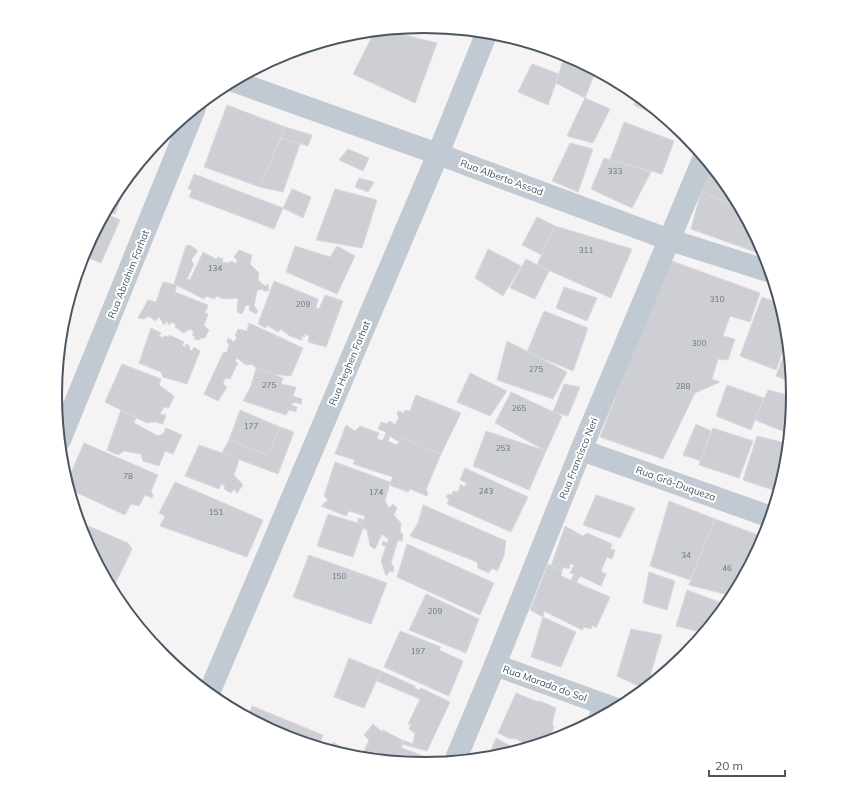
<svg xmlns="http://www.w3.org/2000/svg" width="849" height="790" viewBox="0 0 849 790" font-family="Mulish,sans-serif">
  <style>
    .building { fill: #cdcfd5; stroke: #d7d9de }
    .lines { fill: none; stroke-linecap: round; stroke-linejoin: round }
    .minor { stroke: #c1cad2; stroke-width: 22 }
    .labels { text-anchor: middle; stroke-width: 4; stroke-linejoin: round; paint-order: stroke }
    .number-label { font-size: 8px; fill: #6b747e }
    .street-label { font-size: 10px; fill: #4a5661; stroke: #fff }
    .rim { fill: none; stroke: #4a5661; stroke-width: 2 }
  </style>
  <rect width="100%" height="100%" fill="#f5f3f3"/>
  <g class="building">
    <polygon points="384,30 437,43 415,103 353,74 375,31"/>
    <polygon points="565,54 596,70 585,98 556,83"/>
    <polygon points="532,64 559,74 548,105 518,92"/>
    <polygon points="638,95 671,122 634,105"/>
    <polygon points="585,98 610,109 593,143 567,136"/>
    <polygon points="227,105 285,127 260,187 204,167"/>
    <polygon points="624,122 674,141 662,174 610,160"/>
    <polygon points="285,127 312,135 308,146 281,138"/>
    <polygon points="281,138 300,144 283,192 260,187"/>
    <polygon points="570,143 593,149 578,192 552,181"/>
    <polygon points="348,149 369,158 363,171 339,160"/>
    <polygon points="604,158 651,172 632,208 591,189"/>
    <polygon points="711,166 731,190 741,208 701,192"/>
    <polygon points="194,174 283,208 274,229 189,197 192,190 188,189"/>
    <polygon points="359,178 374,182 368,192 355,187"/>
    <polygon points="120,188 124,189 115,214 107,211"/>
    <polygon points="292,189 311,197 303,218 283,208"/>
    <polygon points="335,189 377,200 362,248 316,240"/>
    <polygon points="701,192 741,208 763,249 761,254 691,229"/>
    <polygon points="104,216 111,216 120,220 101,263 84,256 86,252 85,251"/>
    <polygon points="537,217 555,226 542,255 522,245"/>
    <polygon points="555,226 632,249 611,298 537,265"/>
    <polygon points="190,245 198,251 191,260 194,264 187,279 190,280 203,252 216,259 218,257 223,259 222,262 228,263 232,261 236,264 237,260 234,257 239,250 252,255 250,264 259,273 258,280 265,286 268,284 269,291 264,291 261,289 257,291 254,306 258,311 256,314 249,310 250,306 246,305 242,314 237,312 238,298 224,299 217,296 214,299 206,296 204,299 174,284 186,246"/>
    <polygon points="295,246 330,257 337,246 355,256 337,294 286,272"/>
    <polygon points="488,249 521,266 503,296 475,278"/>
    <polygon points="526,259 549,271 535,299 510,288"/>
    <polygon points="669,260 760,293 750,322 730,316 723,336 735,339 728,360 718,359 712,379 720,382 695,393 663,459 600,437"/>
    <polygon points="274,281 318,299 316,308 319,309 325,295 343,301 326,347 308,342 309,336 302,332 305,335 305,337 300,336 303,339 301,340 288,335 281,329 278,332 267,325 266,328 258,324"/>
    <polygon points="163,282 177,285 175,292 208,305 205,313 208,314 204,325 209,330 205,338 201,338 199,340 194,339 195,336 192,335 194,332 190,329 184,333 175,327 176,325 172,322 169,325 167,321 164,325 159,317 155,321 149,316 144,319 138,318 148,300 156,302"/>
    <polygon points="564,287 597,298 587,321 556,308"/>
    <polygon points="762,297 781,304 786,323 788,336 776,370 740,356"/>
    <polygon points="544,311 588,328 573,371 527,352"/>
    <polygon points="249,323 303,348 291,376 272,374 256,368 252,364 246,365 237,358 235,361 238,363 230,379 225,378 223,384 227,387 218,401 204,394 223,353 227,352 229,345 227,342 228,338 234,342 237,337 235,336 238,329 247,331"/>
    <polygon points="151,328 161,333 159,336 163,338 164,336 169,337 169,335 184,342 182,345 185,347 186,344 190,346 189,349 192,351 194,347 200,351 187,384 163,377 161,372 139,363"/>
    <polygon points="507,341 567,372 553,399 497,380"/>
    <polygon points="787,346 789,347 792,382 776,376"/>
    <polygon points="122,364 161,379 159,385 174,396 169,408 164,407 160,414 166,415 163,424 155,422 147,423 105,402"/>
    <polygon points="256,368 283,378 281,384 296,387 293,396 302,399 301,404 294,402 291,405 297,407 296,412 289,410 286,415 243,401 251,386"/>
    <polygon points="470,373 507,391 490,416 457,402"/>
    <polygon points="564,384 580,387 568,416 553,412"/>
    <polygon points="727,385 764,398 751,430 716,416"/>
    <polygon points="768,390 793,396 790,434 755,420"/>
    <polygon points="511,392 562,416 546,451 495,423"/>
    <polygon points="416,395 461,413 441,454 403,438 399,442 390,436 385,436 386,432 378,429 381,422 386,424 390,421 395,425 399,417 397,415 398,411 404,413 405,410 410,411"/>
    <polygon points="121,410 136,418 134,423 158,436 163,434 166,428 182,435 173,454 165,451 159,466 143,461 141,454 124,451 118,455 107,450"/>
    <polygon points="240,410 280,427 268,455 229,440"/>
    <polygon points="696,424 711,431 701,461 683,455"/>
    <polygon points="346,425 355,431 360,426 379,433 377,438 382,441 385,436 390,436 388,441 396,445 403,438 441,454 426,490 428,492 427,496 410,489 408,492 389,485 393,477 353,464 355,460 335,454"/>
    <polygon points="280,427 294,432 278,474 222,453 229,440 268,455"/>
    <polygon points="713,428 753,441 739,478 699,465"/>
    <polygon points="486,431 546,451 529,490 473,466"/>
    <polygon points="757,436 789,444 786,467 779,492 743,480"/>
    <polygon points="84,443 158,475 151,491 153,495 152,498 145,495 139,506 131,504 125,515 69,489 67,482"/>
    <polygon points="199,445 239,459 234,475 243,485 237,493 234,489 231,493 224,489 225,486 221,484 219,489 185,476"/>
    <polygon points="335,462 390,482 385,501 389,508 393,504 397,508 394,515 401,523 400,531 403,535 402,541 398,540 391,563 394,567 393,572 390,571 386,576 381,561 386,546 382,545 383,541 387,543 389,540 382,534 375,549 370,546 367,530 363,528 364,525 358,523 358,518 364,520 365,516 349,511 346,516 321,506 328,500 324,496"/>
    <polygon points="465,468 528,497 511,532 447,504 449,499 446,497 448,494 452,495 453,491 458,492 461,484 464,487 467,483 460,480"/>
    <polygon points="175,482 263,520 247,557 160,526 165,516 159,513"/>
    <polygon points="596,495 635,508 620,538 583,525"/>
    <polygon points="669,501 715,519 690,580 650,566"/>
    <polygon points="423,505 506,541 504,556 497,571 492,568 489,573 478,568 477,562 410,536 418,523"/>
    <polygon points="328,514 364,525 353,557 317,546"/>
    <polygon points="715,519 761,536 732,596 689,585"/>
    <polygon points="79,522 128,543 132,549 114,586 109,584 84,536"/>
    <polygon points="565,526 583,536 587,533 612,544 610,549 615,550 612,559 607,557 601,571 606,574 601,586 580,576 576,583 571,580 574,574 570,573 574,565 570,564 569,569 563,567 562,571 551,566"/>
    <polygon points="760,539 763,540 752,561"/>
    <polygon points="407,544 494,583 480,615 397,577"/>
    <polygon points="309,555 387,583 371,624 293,597"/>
    <polygon points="548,564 562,571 561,576 610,597 596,628 592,625 591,629 584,627 582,630 544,611 543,617 530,610"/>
    <polygon points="649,572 675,581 667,610 643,603"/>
    <polygon points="687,590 727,605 704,633 676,626"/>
    <polygon points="426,594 479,619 466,653 409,630"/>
    <polygon points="543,617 576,632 561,667 531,657"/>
    <polygon points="708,619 714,621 705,632"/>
    <polygon points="631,629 662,635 647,687 645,689 617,676"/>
    <polygon points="400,631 441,647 439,650 463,661 449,696 384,667"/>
    <polygon points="349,658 381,671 364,708 334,697"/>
    <polygon points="381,671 415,686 415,688 419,690 421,688 450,702 427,751 402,744 402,740 413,744 415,733 409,729 411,724 408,724 420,699 377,681"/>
    <polygon points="516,693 538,702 540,701 556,708 552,724 554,727 548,741 535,745 530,742 528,745 516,739 508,738 498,733"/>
    <polygon points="252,706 323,735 318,746 283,736 248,717"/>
    <polygon points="591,709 606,714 586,725"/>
    <polygon points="373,724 382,732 383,730 402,740 402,748 426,757 423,764 377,759 363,753 369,740 364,735"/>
    <polygon points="496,738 503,742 519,750 496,757 488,758"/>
    <polygon points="333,742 346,750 344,754 330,750"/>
  </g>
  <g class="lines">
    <g class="minor">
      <polyline points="233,81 438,154 670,240 771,272"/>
      <polyline points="60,440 195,108"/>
      <polyline points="581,450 771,517"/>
      <polyline points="495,665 617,709"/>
      <polyline points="209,693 438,154 487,32"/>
      <polyline points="455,761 495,665 581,450 704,157"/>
    </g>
  </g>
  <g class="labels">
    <g class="number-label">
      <text x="615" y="174">333</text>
      <text x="586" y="253">311</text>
      <text x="215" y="271">134</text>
      <text x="717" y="302">310</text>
      <text x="303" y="307">209</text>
      <text x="699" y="346">300</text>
      <text x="536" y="372">275</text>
      <text x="269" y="388">275</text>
      <text x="683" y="389">288</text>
      <text x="519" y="411">265</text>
      <text x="251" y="429">177</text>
      <text x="503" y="451">253</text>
      <text x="128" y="479">78</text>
      <text x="486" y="494">243</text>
      <text x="376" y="495">174</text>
      <text x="216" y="515">151</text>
      <text x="686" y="558">34</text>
      <text x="727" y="571">46</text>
      <text x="339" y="579">150</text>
      <text x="435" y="614">209</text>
      <text x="418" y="654">197</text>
    </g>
    <g class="street-label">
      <text transform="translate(502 177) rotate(20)" y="4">Rua Alberto Assad</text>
      <text transform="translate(128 274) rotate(-68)" y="4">Rua Abrahim Farhat</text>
      <text transform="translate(349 363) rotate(-67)" y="4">Rua Heghen Farhat</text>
      <text transform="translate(578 458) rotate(-68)" y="4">Rua Francisco Neri</text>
      <text transform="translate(676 483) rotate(20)" y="4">Rua Grã-Duqueza</text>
      <text transform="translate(545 683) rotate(20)" y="4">Rua Morada do Sol</text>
    </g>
  </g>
  <path d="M0 0H849V790H0ZM62 395a362 362 0 1 1 724 0a362 362 0 1 1-724 0Z" fill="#fff" fill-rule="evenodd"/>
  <path class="rim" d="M62 395a362 362 0 1 1 724 0a362 362 0 1 1-724 0Z"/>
  <path d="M709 770v6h76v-6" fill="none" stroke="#4a5661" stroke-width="2"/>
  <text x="715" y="770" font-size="12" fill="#4a5661" stroke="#ffffff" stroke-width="3" paint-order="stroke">20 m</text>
</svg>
